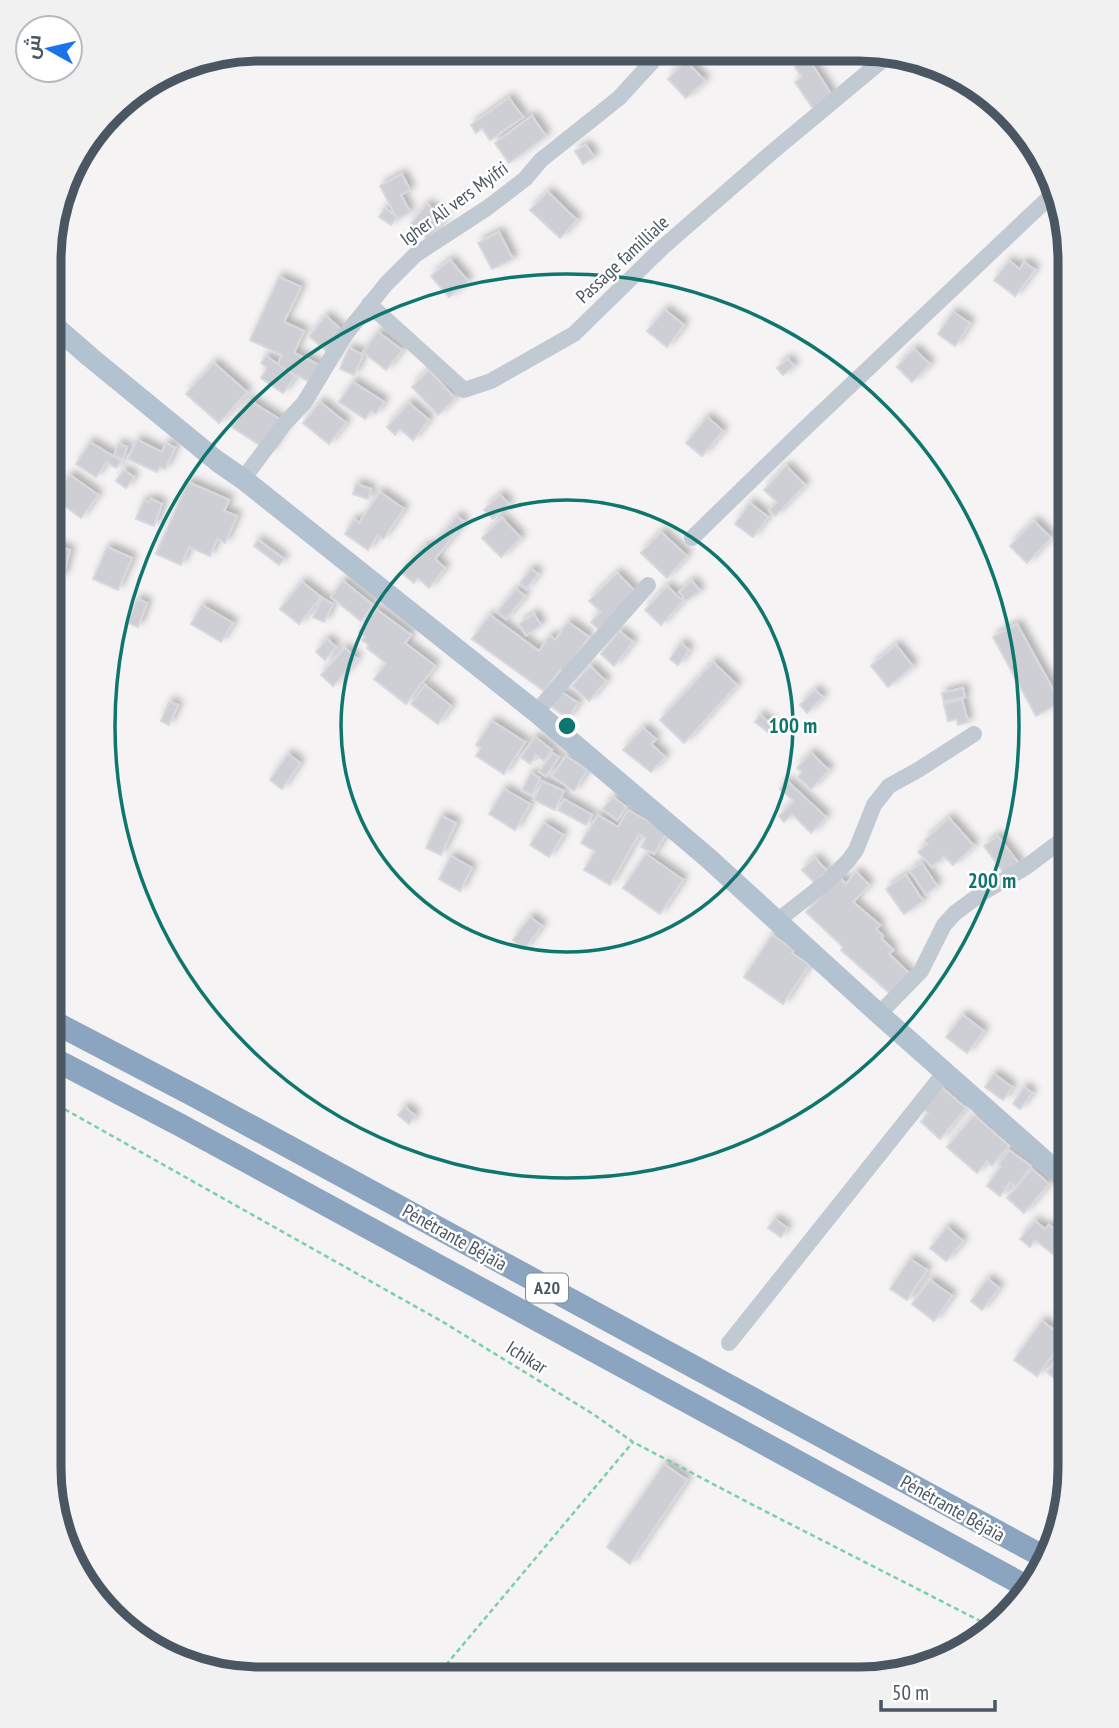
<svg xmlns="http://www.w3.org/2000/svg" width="1119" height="1728" viewBox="0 0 1119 1728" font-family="'PT Sans Narrow',Cairo,sans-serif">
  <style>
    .building { fill: #cdcfd5; stroke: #d7d9de; stroke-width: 2; filter: url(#shadow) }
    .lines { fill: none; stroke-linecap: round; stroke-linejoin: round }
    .path { stroke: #7ad0a6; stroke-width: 2.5; stroke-dasharray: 5 3.5; stroke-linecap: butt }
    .minor { stroke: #c1cad2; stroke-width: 16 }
    .major { stroke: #b3c2d1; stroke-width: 21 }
    .highway { stroke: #8ba5c1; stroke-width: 23 }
    .ring { fill: none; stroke: #0f766e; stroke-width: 3.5 }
    .labels { text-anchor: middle; stroke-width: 5; stroke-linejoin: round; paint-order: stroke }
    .shield { fill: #fff; stroke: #808990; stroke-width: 2 }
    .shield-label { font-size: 18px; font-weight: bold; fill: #4a5661 }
    .street-label { font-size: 19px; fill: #4a5661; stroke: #fff }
    .rim { fill: none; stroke: #4a5661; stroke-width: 9 }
    .centre { fill: #0f766e; stroke: #fff; stroke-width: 3.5 }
    .ring-label { font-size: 21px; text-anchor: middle; font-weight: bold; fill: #0f766e; stroke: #fff; stroke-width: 5; stroke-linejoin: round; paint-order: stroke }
  </style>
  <defs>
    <filter id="shadow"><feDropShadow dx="4.5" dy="-4.5" stdDeviation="3.5" flood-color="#0004"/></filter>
  </defs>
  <rect width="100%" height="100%" fill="#f5f3f3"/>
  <g class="building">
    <polygon points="808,58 833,97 814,110 795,82 802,77 795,67"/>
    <polygon points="686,61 705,81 686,98 668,79"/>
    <polygon points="509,98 523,117 490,140 482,128 476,133 471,125"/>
    <polygon points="532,116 546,136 509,163 495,143"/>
    <polygon points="586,145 594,157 583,164 575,151"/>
    <polygon points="402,174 410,190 401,195 410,212 397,219 380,186"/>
    <polygon points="548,192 577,220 560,238 530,210"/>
    <polygon points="427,204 445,219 428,240 410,225"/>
    <polygon points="385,208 397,217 391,225 379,217"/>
    <polygon points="499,232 513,259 492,269 478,243"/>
    <polygon points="450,260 468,281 449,297 431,276"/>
    <polygon points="1009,261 1020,269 1024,262 1035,270 1015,296 994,280"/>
    <polygon points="279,277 301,287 284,322 304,331 294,353 320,365 312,383 277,366 282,355 250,340"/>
    <polygon points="665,310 684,325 667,347 647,331"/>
    <polygon points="953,312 970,323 955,346 938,334"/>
    <polygon points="326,316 345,333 328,353 309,336"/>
    <polygon points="378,332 402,350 386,370 363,352"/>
    <polygon points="349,348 363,355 354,375 340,369"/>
    <polygon points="914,349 930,364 912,382 897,367"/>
    <polygon points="266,356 295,376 283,393 261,378 267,368 261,363"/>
    <polygon points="788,359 794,366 783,375 777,368"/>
    <polygon points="214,363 247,392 219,423 186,394"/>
    <polygon points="429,370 455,398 438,415 412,387"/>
    <polygon points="353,382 384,402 376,414 371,411 365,419 339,402"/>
    <polygon points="249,400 287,424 270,452 232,427"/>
    <polygon points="320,402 346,423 329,444 303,423"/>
    <polygon points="409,403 429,420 413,440 400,429 395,435 387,427"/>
    <polygon points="707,417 723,431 702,456 686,443"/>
    <polygon points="137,440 162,452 166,443 175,448 165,469 160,467 157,472 128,459"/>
    <polygon points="90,442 121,461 116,468 106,462 96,477 76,464"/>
    <polygon points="118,444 127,447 123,459 114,456"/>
    <polygon points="786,466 805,485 775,516 769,510 777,502 764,490"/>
    <polygon points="124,470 134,477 126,488 116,481"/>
    <polygon points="70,475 98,495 81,518 53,497"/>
    <polygon points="188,482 229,500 224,511 237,516 225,543 217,539 210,556 189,547 181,565 156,554"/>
    <polygon points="356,484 371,489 368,499 353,494"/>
    <polygon points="380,492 404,509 383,539 378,535 368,550 345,534 354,519 359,523"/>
    <polygon points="500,495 509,504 493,519 484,510"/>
    <polygon points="151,499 162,504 154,526 136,519 144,500 149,503"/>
    <polygon points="750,503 768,517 753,537 735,524"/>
    <polygon points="457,516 464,522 435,559 445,568 429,588 418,578 414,583 402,573 425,545 430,549"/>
    <polygon points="502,518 521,538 501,557 482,538"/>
    <polygon points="1034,521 1051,538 1027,563 1010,546"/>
    <polygon points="661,532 687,556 667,578 641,553"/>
    <polygon points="258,540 284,559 279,565 254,546"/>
    <polygon points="50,545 70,550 63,577 50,574"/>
    <polygon points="107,547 132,558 118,590 93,579"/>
    <polygon points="531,569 538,574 526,589 520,583"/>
    <polygon points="617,573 637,593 601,632 591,622 601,612 589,601"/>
    <polygon points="343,581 373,605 361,621 331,597"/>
    <polygon points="692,581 700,591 686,601 679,592"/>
    <polygon points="302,582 321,597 299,624 280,609"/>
    <polygon points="667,586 683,601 661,625 645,610"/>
    <polygon points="516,589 525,596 506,619 497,612"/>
    <polygon points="322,598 333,604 324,622 313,617"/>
    <polygon points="137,599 147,603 138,627 128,623"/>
    <polygon points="202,605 233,623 221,642 191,624"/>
    <polygon points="376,609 411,635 405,643 435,666 406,704 374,679 386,663 367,648 369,645 362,640 365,637 359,632"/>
    <polygon points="534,614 541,625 526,635 519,624"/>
    <polygon points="490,615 539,651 550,636 555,640 568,622 589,637 575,657 566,675 560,670 544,691 472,639"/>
    <polygon points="1017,624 1060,702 1036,716 993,637"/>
    <polygon points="619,631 633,642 614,666 601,654"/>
    <polygon points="327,639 336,647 325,660 316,652"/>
    <polygon points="681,643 689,650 678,665 670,659"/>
    <polygon points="896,645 913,666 888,687 871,666"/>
    <polygon points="345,648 357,659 333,686 321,675"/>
    <polygon points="713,662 737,685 684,743 660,720"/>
    <polygon points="590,666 606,681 589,701 572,686"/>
    <polygon points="425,685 451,706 438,724 411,704"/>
    <polygon points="963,688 965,697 944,702 942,693"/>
    <polygon points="815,690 823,697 807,713 800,705"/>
    <polygon points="560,691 578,703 568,718 550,706"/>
    <polygon points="962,699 968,722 958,725 957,719 948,721 944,704"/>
    <polygon points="169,702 178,705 169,725 161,721"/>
    <polygon points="760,715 773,726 768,732 755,722"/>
    <polygon points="492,721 525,742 504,774 476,756 481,748 476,745"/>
    <polygon points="643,728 656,739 651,744 665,757 651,772 623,750"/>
    <polygon points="535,737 552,750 544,761 536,755 530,764 521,757"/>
    <polygon points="553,753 559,757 546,776 539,772"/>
    <polygon points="811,753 829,770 811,789 798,777 802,772 797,768"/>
    <polygon points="288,754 300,763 282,789 270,780"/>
    <polygon points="566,756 587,770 574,791 552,776"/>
    <polygon points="531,773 540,778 532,795 522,790"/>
    <polygon points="542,781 564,791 555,810 534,800"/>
    <polygon points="787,781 826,817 811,833 792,814 784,822 779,816 794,801 780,789"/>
    <polygon points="504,789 530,804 515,830 489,814"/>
    <polygon points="613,797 626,807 617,820 603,809"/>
    <polygon points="564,799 592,815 586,825 558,810"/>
    <polygon points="628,810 667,832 654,854 641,847 646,838 639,834 610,885 584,870 595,851 581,843 598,815 618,827"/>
    <polygon points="441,816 456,823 441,855 426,848"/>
    <polygon points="949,818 974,846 953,865 944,856 932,867 918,852 928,844 925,840"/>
    <polygon points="544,823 563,835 549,857 530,845"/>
    <polygon points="998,836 1020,865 1006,876 984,846"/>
    <polygon points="646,854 683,880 660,914 623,888"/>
    <polygon points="451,856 472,868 460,891 439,879"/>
    <polygon points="815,858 827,871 815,883 802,870"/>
    <polygon points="922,863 937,886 926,894 910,871"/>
    <polygon points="856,872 869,885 853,902 880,925 876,929 883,936 881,938 893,950 889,954 913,977 894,997 841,950 843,947 806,912 839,877 846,884"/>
    <polygon points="906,875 923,901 904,914 886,889"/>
    <polygon points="530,917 542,926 524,949 513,940"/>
    <polygon points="772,935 794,950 792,953 809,965 783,1004 744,977"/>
    <polygon points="963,1015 984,1031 967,1053 946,1037"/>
    <polygon points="994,1074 1012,1087 1003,1100 985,1087"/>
    <polygon points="941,1087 966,1108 940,1139 921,1122 928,1113 923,1108"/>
    <polygon points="1024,1087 1032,1093 1020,1109 1013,1104"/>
    <polygon points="405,1107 415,1116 409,1124 398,1115"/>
    <polygon points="974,1115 1009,1146 992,1166 987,1161 977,1173 947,1147"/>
    <polygon points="1009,1150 1031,1166 1016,1187 1010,1182 1000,1196 987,1186 1001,1166 998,1165"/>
    <polygon points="1032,1169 1049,1184 1024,1213 1007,1198"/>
    <polygon points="1070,1205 1070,1231 1057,1220"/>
    <polygon points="775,1219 787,1228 781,1237 768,1228"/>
    <polygon points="1035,1221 1045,1229 1049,1225 1065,1238 1053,1254 1035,1240 1030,1247 1020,1239"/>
    <polygon points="947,1227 963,1241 946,1261 930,1248"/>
    <polygon points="910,1259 927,1270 907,1300 890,1289"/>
    <polygon points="988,1279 999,1288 982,1310 971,1301"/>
    <polygon points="930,1280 952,1296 934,1321 912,1304"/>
    <polygon points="1042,1321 1065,1338 1037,1376 1014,1360"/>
    <polygon points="1057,1360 1070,1371 1070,1382 1065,1387 1047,1372"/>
    <polygon points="664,1464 687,1480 630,1564 607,1547"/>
  </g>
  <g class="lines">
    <g class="path">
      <polyline points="50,1101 443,1322 593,1414 633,1442 753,1505 994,1628"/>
      <polyline points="435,1678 633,1442"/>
    </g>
    <g class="minor">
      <polyline points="369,304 464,390 491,381 574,334 663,247 771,153 891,53"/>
      <polyline points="243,479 285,423 304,403 345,335 387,283 415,255 487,208 525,179 541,160 619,98 663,50"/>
      <polyline points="692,538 799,434 1056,191"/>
      <polyline points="536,712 648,585"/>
      <polyline points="777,921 828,881 848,861 856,850 874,805 889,786 918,770 974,734"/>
      <polyline points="879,1014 921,971 944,925 955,913 982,893 1026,867 1070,834"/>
      <polyline points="729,1343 945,1072"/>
    </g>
    <polyline class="major" points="51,323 90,357 217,461 243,479 536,712 707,857 879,1014 1070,1183"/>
    <g class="highway">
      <polyline points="50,1020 197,1097 1044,1557"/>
      <polyline points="50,1057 180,1125 1031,1589"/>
    </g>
  </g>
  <g class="ring">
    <circle cx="567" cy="726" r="226"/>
    <circle cx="567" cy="726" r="452"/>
  </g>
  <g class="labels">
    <rect class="shield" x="526" y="1273.5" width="42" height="29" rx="5"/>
    <g class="shield-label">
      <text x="547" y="1294">A20</text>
    </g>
    <g class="street-label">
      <text transform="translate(454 203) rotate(-36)" y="7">Igher Ali vers Myifri</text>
      <text transform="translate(622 259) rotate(-43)" y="7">Passage familliale</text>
      <text transform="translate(455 1237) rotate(29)" y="7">Pénétrante Béjaïa</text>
      <text transform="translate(527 1357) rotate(32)" y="7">Ichikar</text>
      <text transform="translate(953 1508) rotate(29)" y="7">Pénétrante Béjaïa</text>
    </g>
  </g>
  <path d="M0 0H1119V1728H0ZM260 61H859A199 199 0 0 1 1058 260V1468A199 199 0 0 1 859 1667H260A199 199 0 0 1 61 1468V260A199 199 0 0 1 260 61Z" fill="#f1f1f2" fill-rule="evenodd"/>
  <path class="rim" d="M260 61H859A199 199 0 0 1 1058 260V1468A199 199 0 0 1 859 1667H260A199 199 0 0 1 61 1468V260A199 199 0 0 1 260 61Z"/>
  <circle cx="567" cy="726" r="10" class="centre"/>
  <g class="ring-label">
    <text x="793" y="733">100 m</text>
    <text x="992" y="888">200 m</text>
  </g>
  <g transform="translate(49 49) rotate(278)"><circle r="33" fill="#ffffff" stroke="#b7bbc0" stroke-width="2"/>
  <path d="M0-5L12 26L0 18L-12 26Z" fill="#1a73e8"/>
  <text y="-10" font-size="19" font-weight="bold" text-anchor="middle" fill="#4a5661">ش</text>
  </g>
  <path d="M881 1700v10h114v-10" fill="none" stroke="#4a5661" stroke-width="3.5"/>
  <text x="892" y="1700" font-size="21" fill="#4a5661" stroke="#ffffff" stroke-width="5" paint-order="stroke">50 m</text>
</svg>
